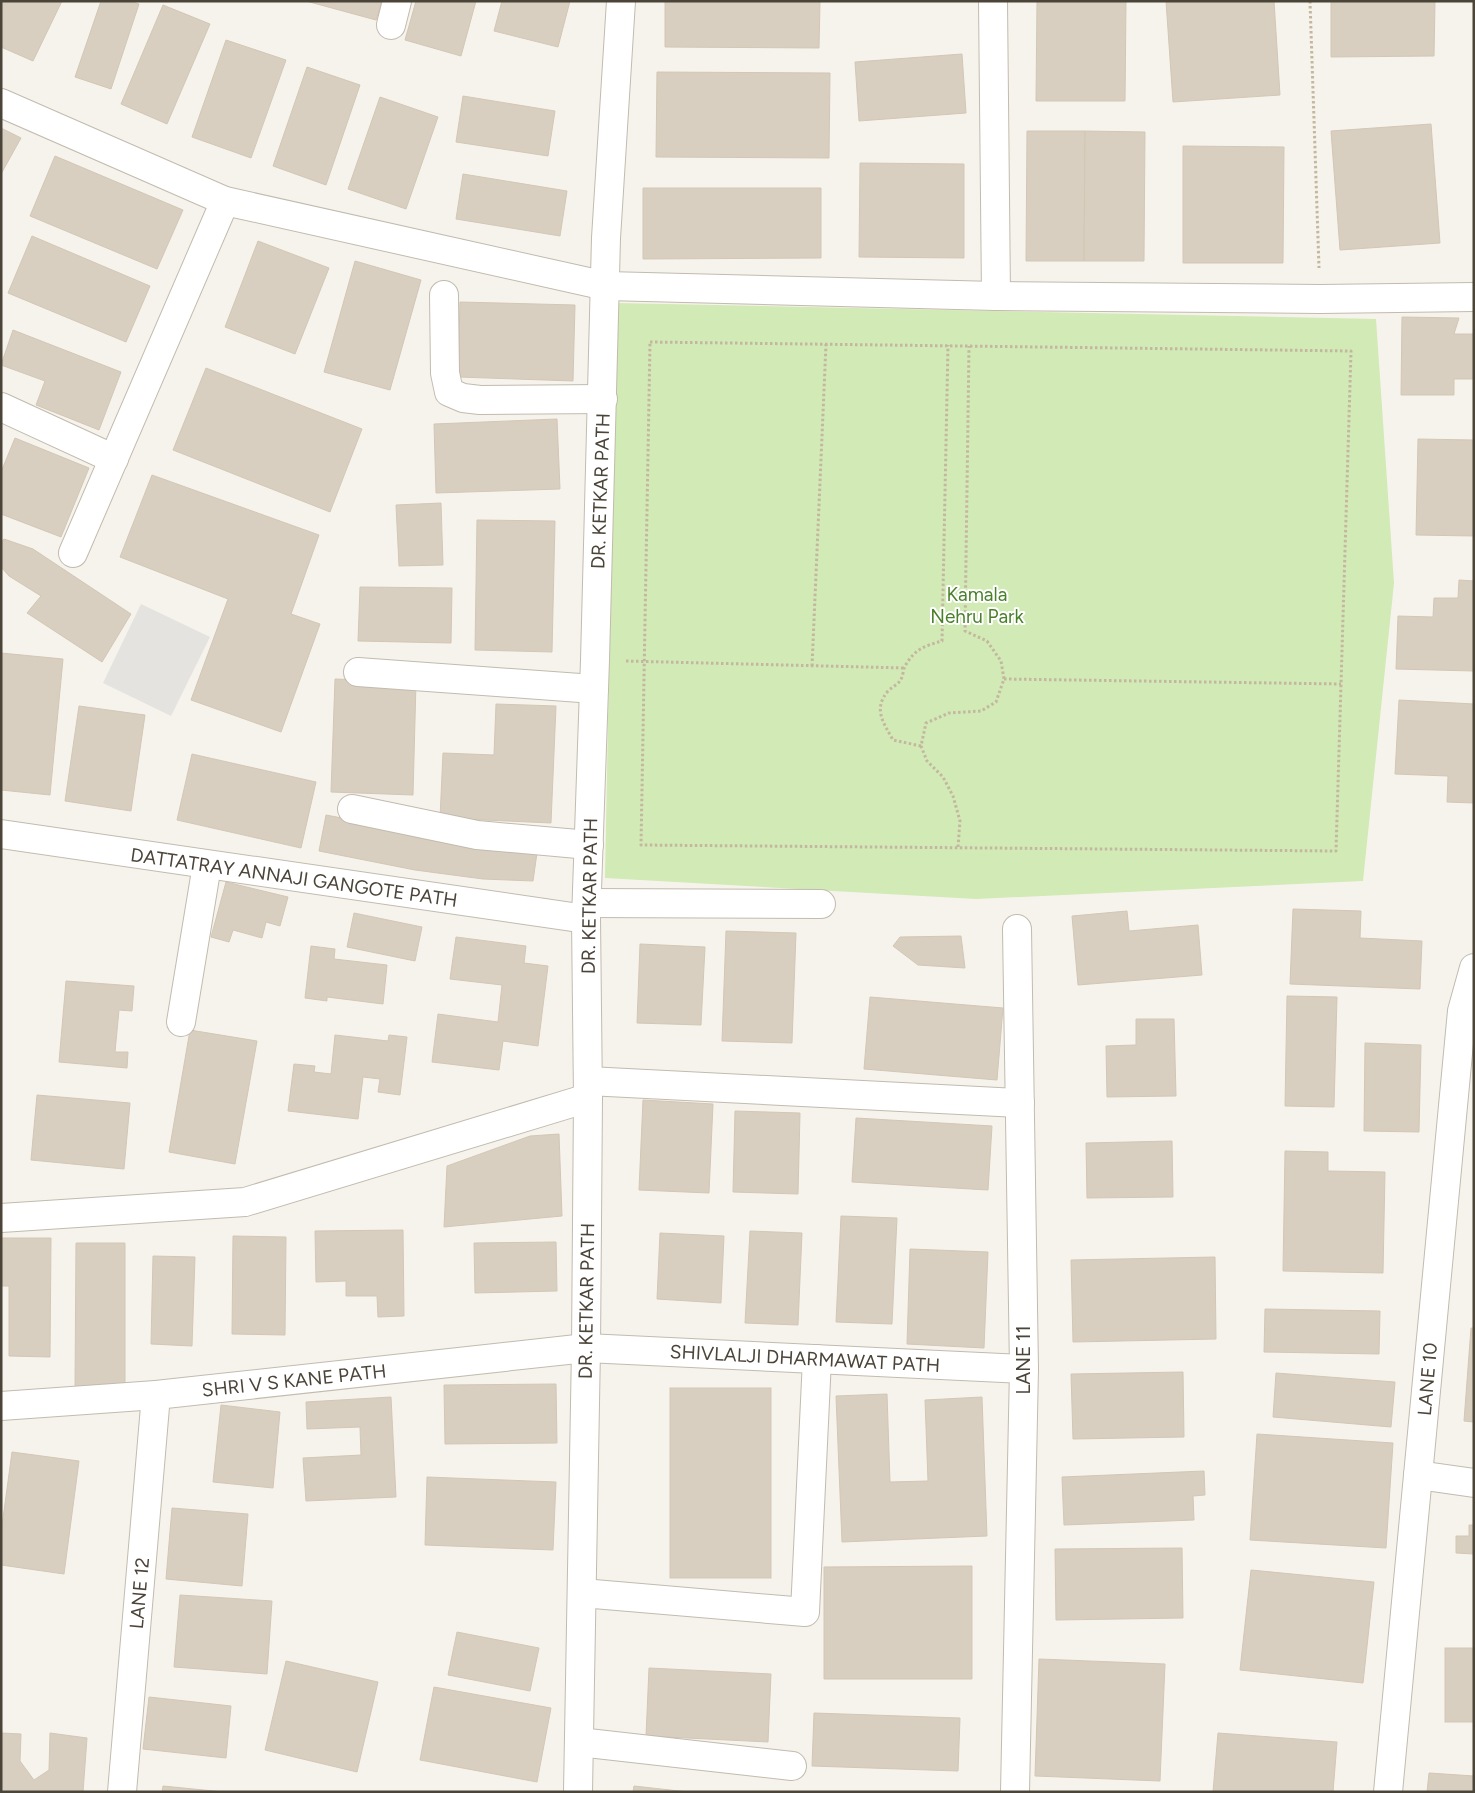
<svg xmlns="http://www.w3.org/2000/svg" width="1475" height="1793" viewBox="0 0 1475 1793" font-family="Figtree,sans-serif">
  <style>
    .green { fill: #d2eab5 }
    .parking { fill: #e5e3e0 }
    .building { fill: #d8cfc1; stroke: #d3c7b4 }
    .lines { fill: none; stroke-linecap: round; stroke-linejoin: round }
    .minor-casing { stroke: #c2bbae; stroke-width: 30 }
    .path { stroke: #c4b79f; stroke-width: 3; stroke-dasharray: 2.5 2.5; stroke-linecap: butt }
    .minor { stroke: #fff; stroke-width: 28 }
    .labels { text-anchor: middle; stroke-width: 4; stroke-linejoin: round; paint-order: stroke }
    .street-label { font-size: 19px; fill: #4b4439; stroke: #fff }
    .park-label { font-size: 19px; fill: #4a7f2a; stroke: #fff }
  </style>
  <rect width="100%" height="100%" fill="#f6f3ec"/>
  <polygon class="green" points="616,303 1376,319 1394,583 1363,881 976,899 605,878"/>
  <polygon class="parking" points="141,604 210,637 171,716 103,683"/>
  <g class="building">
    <polygon points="1,1 62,1 33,61 1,47"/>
    <polygon points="101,1 129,1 139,4 111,89 75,77"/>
    <polygon points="306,1 382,1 376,20"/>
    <polygon points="416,1 476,1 461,56 405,40"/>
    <polygon points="502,1 570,1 558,47 494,31"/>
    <polygon points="665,1 820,1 819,48 665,47"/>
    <polygon points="1037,1 1126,1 1125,101 1036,101"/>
    <polygon points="1166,1 1274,1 1280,95 1173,102"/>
    <polygon points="1331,1 1435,1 1434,56 1331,57"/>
    <polygon points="163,5 210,24 167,124 121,104"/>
    <polygon points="226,40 286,60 251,158 192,137"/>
    <polygon points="962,54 966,113 859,121 855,62"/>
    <polygon points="307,67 360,85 326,185 273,166"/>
    <polygon points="657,72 830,73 829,158 656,157"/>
    <polygon points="463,96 555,111 548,156 456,142"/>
    <polygon points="380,97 438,117 406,209 348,189"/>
    <polygon points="1431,124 1440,243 1340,250 1331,131"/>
    <polygon points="1,128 21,138 1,174"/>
    <polygon points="1027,131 1085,131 1084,261 1026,261"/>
    <polygon points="1085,131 1145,132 1144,261 1084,261"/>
    <polygon points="1183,146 1284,147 1283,263 1183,263"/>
    <polygon points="55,156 183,210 157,269 30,216"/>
    <polygon points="860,163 964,164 964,258 859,257"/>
    <polygon points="463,174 567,191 560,236 456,219"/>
    <polygon points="643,188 821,188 821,258 643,259"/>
    <polygon points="32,236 150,286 126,342 8,293"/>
    <polygon points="258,241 329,268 295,354 225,327"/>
    <polygon points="355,261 421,280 390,390 324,372"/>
    <polygon points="460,302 575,305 573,381 458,377"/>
    <polygon points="1402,317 1459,318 1454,334 1474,334 1474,379 1454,379 1454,395 1401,395"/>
    <polygon points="13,330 121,372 99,430 36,405 45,381 1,365"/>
    <polygon points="206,368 362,429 330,512 173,450"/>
    <polygon points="557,419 560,489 436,493 434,424"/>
    <polygon points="15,438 89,468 61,537 1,514 1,472"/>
    <polygon points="1418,439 1474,440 1474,536 1416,535"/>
    <polygon points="152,475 319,535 291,614 320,624 281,732 191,700 228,599 120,557"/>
    <polygon points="441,503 443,565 399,566 396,505"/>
    <polygon points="477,520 555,521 552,652 475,650"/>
    <polygon points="4,539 33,549 131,614 102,662 27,613 41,596 9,576 1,567 1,542"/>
    <polygon points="1459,580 1474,581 1474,671 1396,669 1398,616 1433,617 1434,598 1458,598"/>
    <polygon points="360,587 452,588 451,643 358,641"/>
    <polygon points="1,653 63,659 50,795 1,790"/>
    <polygon points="335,679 416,682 413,795 331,792"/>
    <polygon points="1399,700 1474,704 1474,803 1447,802 1448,776 1395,774"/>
    <polygon points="496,704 556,706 551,823 440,818 443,753 494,755"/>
    <polygon points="79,706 145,715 131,811 65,801"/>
    <polygon points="192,754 316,782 301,848 177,820"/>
    <polygon points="326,815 384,826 538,846 533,881 483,879 415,870 319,851"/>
    <polygon points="226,882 288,897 280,926 266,922 262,938 233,930 229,942 211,937"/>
    <polygon points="1293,909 1361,911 1360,938 1422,941 1420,989 1290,984"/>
    <polygon points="1127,911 1129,931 1198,925 1202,975 1078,985 1072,916"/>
    <polygon points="354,913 422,927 415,961 347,947"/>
    <polygon points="726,931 796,933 792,1043 722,1041"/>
    <polygon points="961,936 965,968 918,965 893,946 900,937"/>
    <polygon points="456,937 526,946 524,963 548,966 538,1046 503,1041 499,1070 432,1062 438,1014 498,1022 502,985 450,979"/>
    <polygon points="640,944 705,947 701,1025 637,1023"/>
    <polygon points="311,946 335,949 334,959 387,965 383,1004 327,997 327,1001 305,998"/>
    <polygon points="66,981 134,986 132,1011 119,1010 115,1052 128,1052 127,1068 59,1062"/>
    <polygon points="1287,996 1337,997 1334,1107 1285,1106"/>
    <polygon points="870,997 1003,1008 997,1080 864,1069"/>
    <polygon points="1136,1019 1174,1019 1176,1096 1107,1097 1106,1046 1136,1045"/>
    <polygon points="190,1030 257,1041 235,1164 169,1152"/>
    <polygon points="335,1035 388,1041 389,1035 407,1037 400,1095 378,1092 380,1079 363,1077 358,1119 288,1111 294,1064 315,1066 314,1072 331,1074"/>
    <polygon points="1365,1043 1421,1045 1419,1132 1364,1131"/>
    <polygon points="37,1095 130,1103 124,1169 31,1160"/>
    <polygon points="643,1100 713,1104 709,1193 639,1190"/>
    <polygon points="735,1111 800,1113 798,1194 733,1192"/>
    <polygon points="856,1118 992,1126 988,1190 852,1182"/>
    <polygon points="559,1134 562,1216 444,1227 447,1166 530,1136"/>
    <polygon points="1172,1141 1173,1197 1087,1198 1086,1143"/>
    <polygon points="1285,1151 1328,1152 1328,1171 1385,1172 1383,1273 1283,1271"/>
    <polygon points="841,1216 897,1218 892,1324 836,1322"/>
    <polygon points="403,1230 404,1316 378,1317 377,1296 346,1296 346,1281 316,1282 315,1231"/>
    <polygon points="750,1231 802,1233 798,1325 745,1323"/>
    <polygon points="660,1233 724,1236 721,1303 657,1299"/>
    <polygon points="233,1236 286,1237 285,1335 232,1334"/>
    <polygon points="1,1238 51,1238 50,1357 9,1356 9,1286 1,1286"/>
    <polygon points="556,1242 557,1291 475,1293 474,1243"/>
    <polygon points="76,1243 125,1243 125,1388 75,1388"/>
    <polygon points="910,1249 988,1252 984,1348 907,1344"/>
    <polygon points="153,1256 195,1257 192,1346 151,1344"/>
    <polygon points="1215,1257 1216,1339 1073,1342 1071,1260"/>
    <polygon points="1265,1309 1380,1311 1379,1354 1264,1352"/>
    <polygon points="1471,1328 1474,1328 1474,1422 1464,1421"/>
    <polygon points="1183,1372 1184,1437 1073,1439 1071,1374"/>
    <polygon points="1276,1373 1395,1382 1391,1427 1273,1417"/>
    <polygon points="556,1384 557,1443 445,1444 444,1385"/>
    <rect x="670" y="1388" width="101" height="190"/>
    <polygon points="887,1394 890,1482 928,1481 925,1400 982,1397 987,1536 842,1542 836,1396"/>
    <polygon points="391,1397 396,1497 306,1501 303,1458 361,1455 360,1427 307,1429 306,1402"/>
    <polygon points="221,1405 280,1412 273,1488 213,1482"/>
    <polygon points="1257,1434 1393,1443 1386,1548 1250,1540"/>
    <polygon points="12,1452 79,1461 64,1574 1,1565 1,1533"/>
    <polygon points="1204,1471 1205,1495 1193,1496 1194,1520 1064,1525 1062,1477"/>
    <polygon points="427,1477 556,1482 553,1550 425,1545"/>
    <polygon points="172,1508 248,1514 242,1586 166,1579"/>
    <polygon points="1469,1525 1474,1525 1474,1554 1456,1553 1456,1536 1469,1536"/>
    <polygon points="1182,1548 1183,1618 1056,1620 1055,1549"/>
    <polygon points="972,1566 972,1679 824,1679 824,1567"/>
    <polygon points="1251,1570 1374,1582 1363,1683 1240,1670"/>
    <polygon points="180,1595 272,1601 267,1674 174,1667"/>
    <polygon points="457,1632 539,1648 530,1691 448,1675"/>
    <rect x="1445" y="1648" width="29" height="74"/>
    <polygon points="1039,1659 1165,1664 1160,1781 1035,1776"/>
    <polygon points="286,1661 378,1682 357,1772 265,1750"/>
    <polygon points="649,1668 771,1674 768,1742 646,1736"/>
    <polygon points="434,1687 551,1708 537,1782 420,1760"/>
    <polygon points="149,1697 231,1706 226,1758 143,1749"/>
    <polygon points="814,1713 960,1718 958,1771 812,1766"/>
    <polygon points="1,1733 21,1734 20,1761 34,1780 49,1770 50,1733 87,1738 83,1792 1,1792"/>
    <polygon points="1218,1733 1337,1742 1333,1792 1213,1792"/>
    <polygon points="1429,1773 1474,1776 1474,1792 1427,1792"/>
    <polygon points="163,1786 224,1792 162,1792"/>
    <polygon points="634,1786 688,1792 633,1792"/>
  </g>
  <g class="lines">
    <g class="minor-casing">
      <g id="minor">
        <polyline points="993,1 996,296"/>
        <polyline points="391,25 397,1"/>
        <polyline points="1,103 225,201 606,286 996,296 1320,299 1474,297"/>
        <polyline points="444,295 445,373 449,392 463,398 480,400 603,399"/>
        <polyline points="1,407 114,459"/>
        <polyline points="73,553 225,201"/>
        <polyline points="358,672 594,689"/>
        <polyline points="352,809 477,835 589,845"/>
        <polyline points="1,834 586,919"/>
        <polyline points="587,903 821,904"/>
        <polyline points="181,1022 207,865"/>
        <polyline points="588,1081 1020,1103"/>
        <polyline points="1,1218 245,1202 588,1098"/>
        <polyline points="1,1406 156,1395 586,1348 1024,1369"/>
        <polyline points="1418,1475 1474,1483"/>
        <polyline points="582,1593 805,1612 817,1359"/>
        <polyline points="579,1742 792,1766"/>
        <polyline points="122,1792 156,1395"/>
        <polyline points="578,1792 586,1348 588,1098 586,919 595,660 606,238 621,1"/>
        <polyline points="1015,1792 1024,1369 1017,929"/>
        <polyline points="1388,1792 1462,1011 1474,968"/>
      </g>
    </g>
    <g class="path">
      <polyline points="1310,1 1319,268"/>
      <polygon points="650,342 1351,351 1336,851 641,845"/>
      <polyline points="626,661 904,668"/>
      <polyline points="812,666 826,344"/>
      <polyline points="1004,679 1341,684"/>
      <path d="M 921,746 L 893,740 C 883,722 873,709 888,691 C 892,687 897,685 900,681 C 903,677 903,670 905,666 C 915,649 924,646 942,641 L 948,345"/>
      <polyline points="958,847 960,821 953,796 943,777 927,761 921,746 926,723 949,713 981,711 996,702 1004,679 1001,661 987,641 965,631 969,346"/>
    </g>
    <use href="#minor" class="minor"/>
  </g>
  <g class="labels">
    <g class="street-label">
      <text transform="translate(600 491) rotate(-88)" y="7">DR. KETKAR PATH</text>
      <text transform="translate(294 877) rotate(8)" y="7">DATTATRAY ANNAJI GANGOTE PATH</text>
      <text transform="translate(589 896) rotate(-89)" y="7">DR. KETKAR PATH</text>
      <text transform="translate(586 1301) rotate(-89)" y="7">DR. KETKAR PATH</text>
      <text transform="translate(805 1358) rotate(3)" y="7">SHIVLALJI DHARMAWAT PATH</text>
      <text transform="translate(1023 1360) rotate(-90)" y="7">LANE 11</text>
      <text transform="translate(1427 1379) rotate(-85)" y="7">LANE 10</text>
      <text transform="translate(294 1380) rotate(-6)" y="7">SHRI V S KANE PATH</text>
      <text transform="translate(139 1593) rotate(-85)" y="7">LANE 12</text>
    </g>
    <g class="park-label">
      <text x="977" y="601">Kamala<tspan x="977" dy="22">Nehru Park</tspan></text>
    </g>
  </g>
  <rect width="1475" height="1793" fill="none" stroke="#4b4439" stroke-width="5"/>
</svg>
